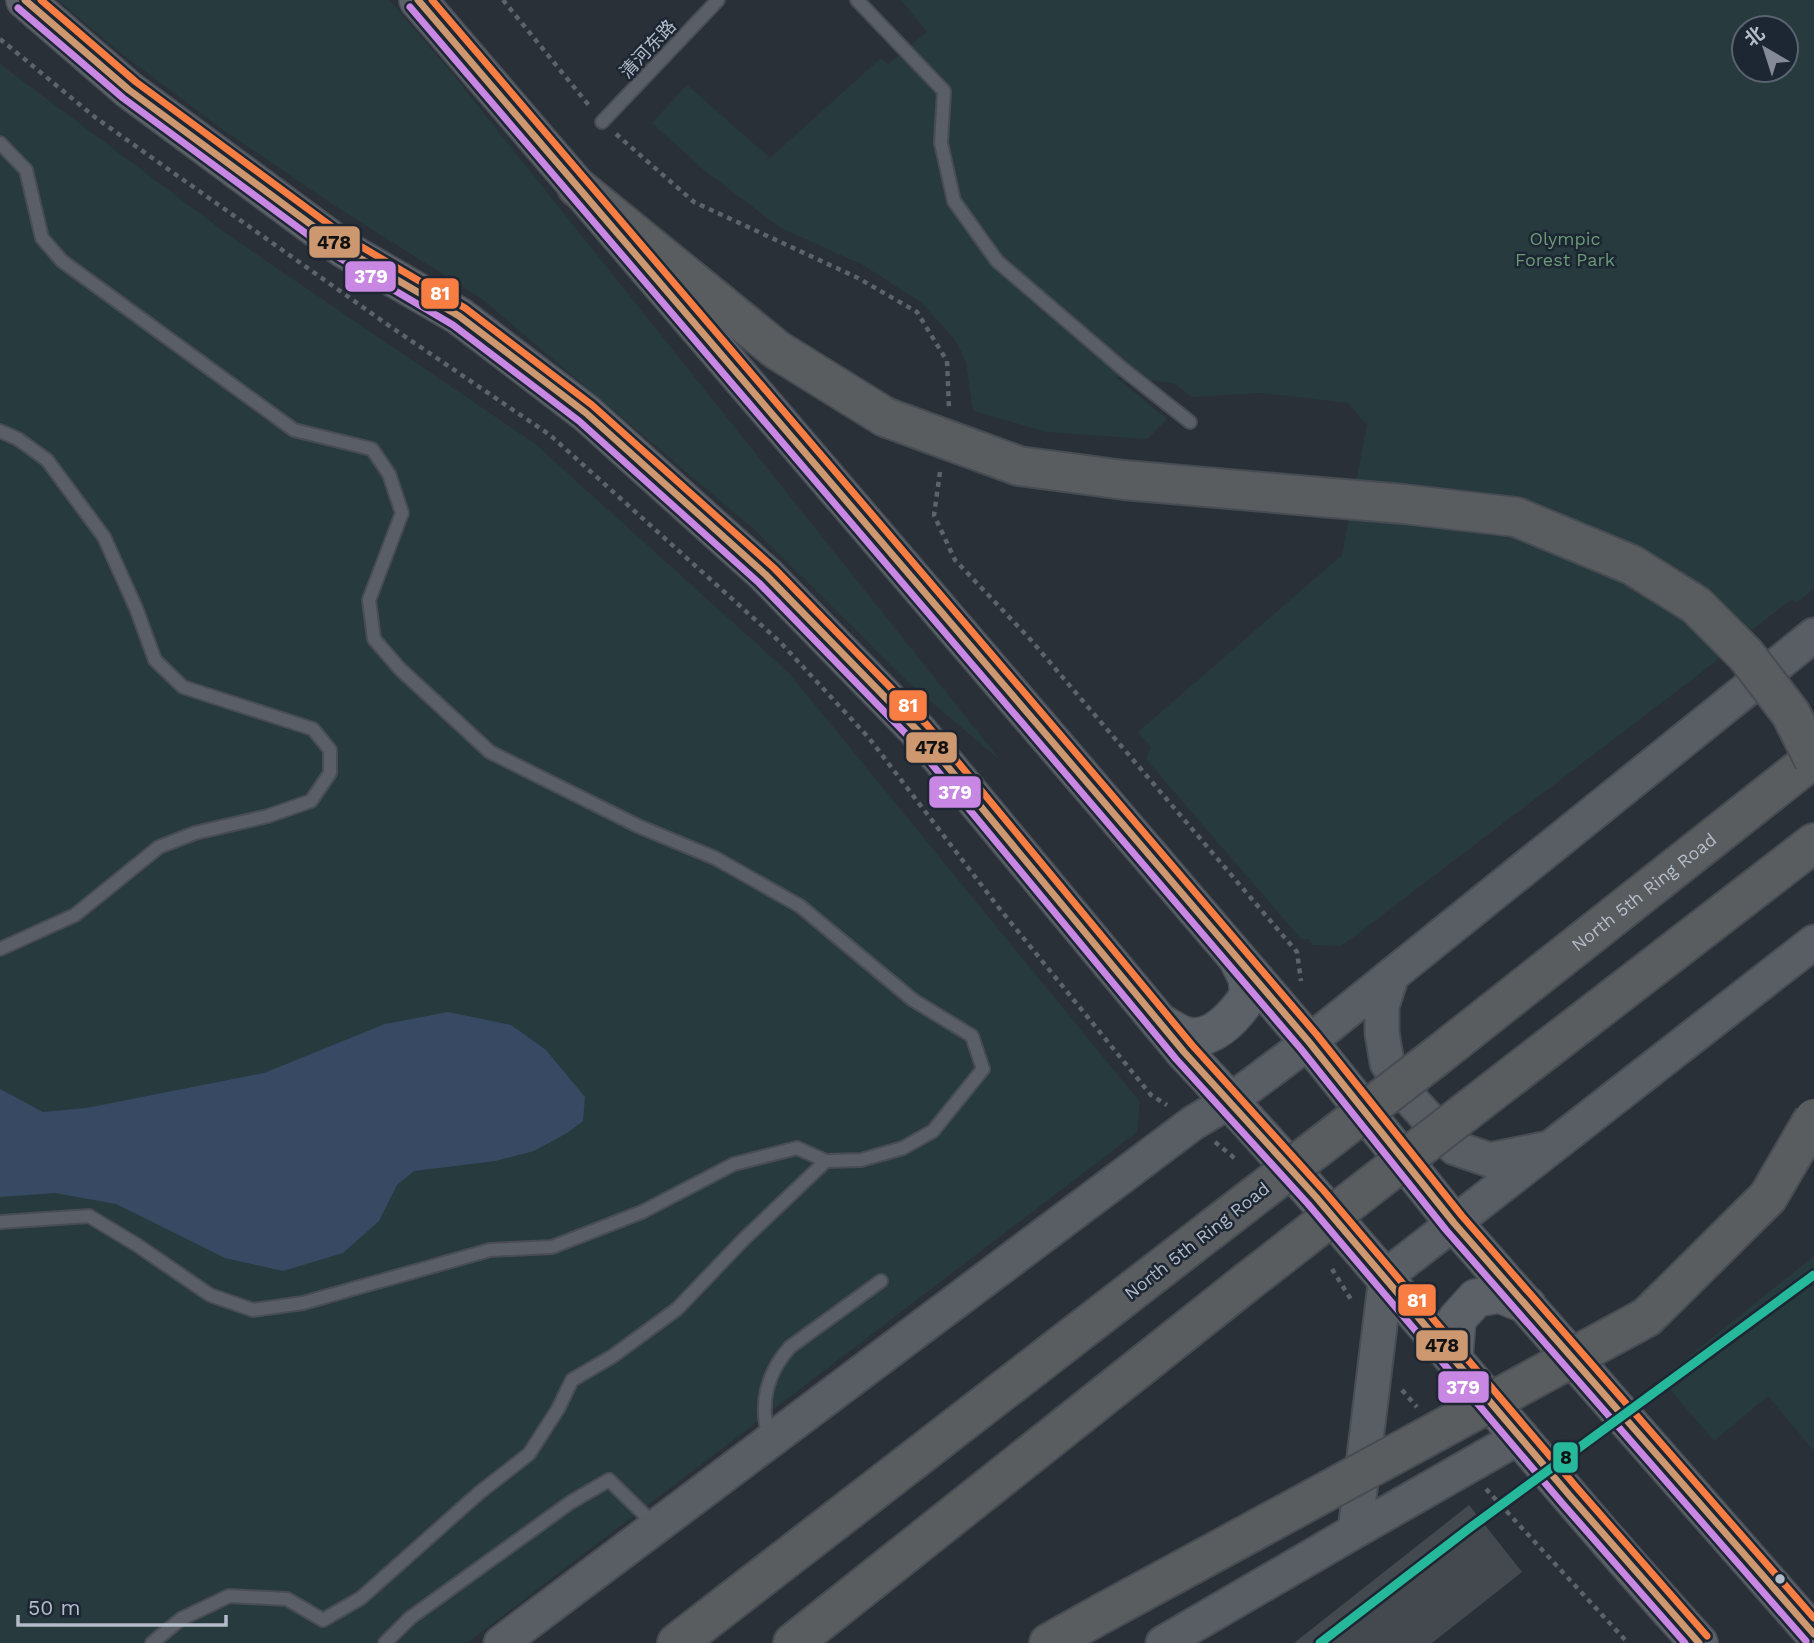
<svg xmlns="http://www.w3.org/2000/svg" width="1814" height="1643" viewBox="0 0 1814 1643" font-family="'Work Sans','Noto Sans SC',sans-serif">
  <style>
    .green { fill: #273a3e; fill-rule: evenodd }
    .water { fill: #384963 }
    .building { fill: #444950 }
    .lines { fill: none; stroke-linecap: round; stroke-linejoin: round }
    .lane-casing { stroke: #484c53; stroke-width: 16 }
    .secondary-casing { stroke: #484c53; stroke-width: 37 }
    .primary-casing { stroke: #484c55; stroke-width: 40 }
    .highway-casing { stroke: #474c53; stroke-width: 42 }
    .path { stroke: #5d636a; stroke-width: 4.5; stroke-dasharray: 5 5; stroke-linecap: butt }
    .lane { stroke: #5a5e66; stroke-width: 12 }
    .secondary { stroke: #595d64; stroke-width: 33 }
    .primary { stroke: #5c6168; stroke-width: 37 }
    .highway { stroke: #5a5d60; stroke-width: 38 }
    .highway-bridge-casing { stroke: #474c53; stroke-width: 42; stroke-linecap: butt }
    .highway-bridge { stroke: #5a5d60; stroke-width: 38 }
    .bus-1-casing { stroke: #1d2633; stroke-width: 12 }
    .bus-2-casing { stroke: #1d2633; stroke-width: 12 }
    .bus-3-casing { stroke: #1d2633; stroke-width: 12 }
    .bus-1 { stroke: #cd976f; stroke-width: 7 }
    .bus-2 { stroke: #c787e3; stroke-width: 7 }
    .bus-3 { stroke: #f77d43; stroke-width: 7 }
    .metro-1-casing { stroke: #1d2633; stroke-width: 14 }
    .metro-1 { stroke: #26b89a; stroke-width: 9 }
    .bus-dot { fill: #b4bcc9; stroke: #1d2633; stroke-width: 2.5 }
    .labels { text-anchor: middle; stroke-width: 5; stroke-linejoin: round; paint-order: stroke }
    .street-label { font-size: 18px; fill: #b4bcc9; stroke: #1d2633 }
    .park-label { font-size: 18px; fill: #6b9a76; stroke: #1d2633 }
    .line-badge { stroke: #1d2633; stroke-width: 2.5 }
    .badge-label { font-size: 19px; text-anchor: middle; font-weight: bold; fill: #fff }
    .pale-badge-label { font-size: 19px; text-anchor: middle; font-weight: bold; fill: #111 }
  </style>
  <rect width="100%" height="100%" fill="#2a3038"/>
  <g class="green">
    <polygon points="58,0 389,0 447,67 1001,761 908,682 756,531 482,299 332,204 222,129 122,54"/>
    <path d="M 901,0 L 1814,0 L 1814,589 L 1796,603 L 1792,599 L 1717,657 L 1719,659 L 1355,936 L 1340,946 L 1313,945 L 1308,939 L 1301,939 L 1146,759 L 1151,747 L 1138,732 L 1342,555 L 1367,425 L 1348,403 L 1261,393 L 1192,397 L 1174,383 L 1116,377 L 1167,419 L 1147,439 L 1047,432 L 973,411 L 966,362 L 956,341 L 922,303 L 863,265 L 779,227 L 704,170 L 652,123 L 687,85 L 770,158 L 881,58 L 888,64 L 927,32 ZM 1744,28 L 1786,28 L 1786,70 L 1744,70 Z"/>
    <polygon points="0,64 234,239 534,443 789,673 1140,1102 1137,1132 467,1643 0,1643"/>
    <polygon points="1814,1256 1814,1451 1768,1396 1714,1441 1661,1379"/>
  </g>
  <polygon class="water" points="448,1012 511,1025 546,1050 585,1097 583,1121 567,1133 534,1151 495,1161 414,1171 397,1185 379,1221 343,1253 283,1271 225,1258 116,1204 55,1193 0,1197 0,1089 43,1112 86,1108 264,1073 385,1024"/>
  <polygon class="building" points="1469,1505 1522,1572 1432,1643 1294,1643"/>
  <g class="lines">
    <g class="lane-casing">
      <g id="lane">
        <polyline points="857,0 944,91 941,143 954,201 997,261 1123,369 1190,422"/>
        <polyline points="602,122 718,0"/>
        <polyline points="0,143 26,170 42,238 62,261 294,430 372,449 389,474 402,513 369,600 374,639 400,669 490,752 638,826 715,858 800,906 913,1000 972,1036 983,1069 933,1131 903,1148 861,1160 826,1161 797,1148 734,1164 642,1212 552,1247 490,1250 303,1303 253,1310 210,1295 137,1245 89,1216 0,1222"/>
        <polyline points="0,431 18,439 47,460 104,537 136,608 155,660 183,687 313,729 330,750 330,773 311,801 268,816 195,833 159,847 75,915 0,949"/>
        <path d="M 769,1437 C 759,1404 767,1373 790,1347 L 881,1281"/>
        <polyline points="152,1643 181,1619 229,1596 287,1599 323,1620 361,1598 479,1493 529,1454 558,1409 572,1380 613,1356 677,1309 744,1239 826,1161"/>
        <polyline points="385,1643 410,1618 571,1502 609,1480 655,1525"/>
      </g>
    </g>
    <g class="secondary-casing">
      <g id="secondary">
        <polyline points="1392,975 1382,1006 1382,1033 1387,1063 1413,1102 1455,1148 1490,1160 1544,1149"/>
        <polyline points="1355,1531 1521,1436"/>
        <polyline points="501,1643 1193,1123 1230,1101 1309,1042 1814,635"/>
        <polyline points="1163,1643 1355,1531 1386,1276 1814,942"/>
      </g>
    </g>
    <g class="primary-casing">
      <g id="primary">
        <path d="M 25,0 L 129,90 L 344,249 L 459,316 L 586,413 L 766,575 L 919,732 L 1184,1052 C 1364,1242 1523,1450 1699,1643"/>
        <polyline points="418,0 1309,1042 1454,1223 1814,1634"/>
        <path d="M 1159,1022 C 1167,1026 1175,1032 1183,1035 C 1211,1045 1236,1015 1249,995 L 1247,978 L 1238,960"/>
        <polyline points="1454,1357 1457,1319 1476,1298 1500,1294 1527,1305"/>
      </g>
    </g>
    <g class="highway-casing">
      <g id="highway">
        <polyline points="577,187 777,350 885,417"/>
        <path id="s1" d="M 1437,1056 L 1814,758"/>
        <polyline points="1472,1107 1814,843"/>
        <polyline points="677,1643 1208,1232"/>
        <polyline points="793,1643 1247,1282"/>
        <polyline points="1049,1643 1101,1614"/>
      </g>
    </g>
    <g class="path">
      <polyline points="503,0 591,108"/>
      <polyline points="0,39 96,118 388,325 550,435 780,642 869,738 999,908 1151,1095 1167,1105"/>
      <polyline points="616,134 694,202 858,278 917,312 947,361 949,408"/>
      <polyline points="940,472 934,515 955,560 1030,639 1297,952 1301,981"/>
      <polyline points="1215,1142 1238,1161"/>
      <polyline points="1332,1269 1352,1301"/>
      <polyline points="1402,1390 1417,1407"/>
      <polyline points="1486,1489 1628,1643"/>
    </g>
    <use href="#lane" class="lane"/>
    <use href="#secondary" class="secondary"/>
    <use href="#primary" class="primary"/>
    <use href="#highway" class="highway"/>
    <g class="highway-bridge-casing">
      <g id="highway-bridge">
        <polyline points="885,417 1019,466 1124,480 1403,504 1516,517 1632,565 1696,605 1746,655 1791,714 1814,760"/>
        <polyline points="1208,1232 1437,1056"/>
        <polyline points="1247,1282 1472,1107"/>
        <polyline points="1101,1614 1647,1317 1768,1197 1814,1118"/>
      </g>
    </g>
    <use href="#highway-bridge" class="highway-bridge"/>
    <g class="bus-1-casing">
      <g id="bus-1">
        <polyline points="25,0 129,90 344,249 459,316 586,413 766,575 919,732 1184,1052 1316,1197 1570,1496 1699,1643"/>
        <polyline points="418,0 1309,1042 1454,1223 1814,1634"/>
      </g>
    </g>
    <g class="bus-2-casing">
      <g id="bus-2">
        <polyline points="410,7 1301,1049 1446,1230 1806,1641"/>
        <polyline points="18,8 123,98 338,257 453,325 579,421 759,583 911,739 1176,1059 1308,1204 1562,1503 1685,1643"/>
      </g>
    </g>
    <g class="bus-3-casing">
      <g id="bus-3">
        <polyline points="41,0 136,82 350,240 465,308 592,405 774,568 927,725 1192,1045 1324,1191 1578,1489 1707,1636"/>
        <polyline points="432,0 1317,1035 1462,1216 1814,1618"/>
      </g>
    </g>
    <use href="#bus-1" class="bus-1"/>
    <use href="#bus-2" class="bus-2"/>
    <use href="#bus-3" class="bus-3"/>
    <g class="metro-1-casing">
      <polyline id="metro-1" points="1320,1643 1471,1527 1814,1275"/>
    </g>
    <use href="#metro-1" class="metro-1"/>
  </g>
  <circle class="bus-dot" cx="1780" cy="1579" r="6"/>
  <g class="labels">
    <g class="street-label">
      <text transform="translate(648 49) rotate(-47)" y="6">清河东路</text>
      <text dy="6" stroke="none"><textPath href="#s1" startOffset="264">North 5th Ring Road</textPath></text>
      <text transform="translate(1197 1241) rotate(-38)" y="6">North 5th Ring Road</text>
    </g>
    <g class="park-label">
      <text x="1565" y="245">Olympic<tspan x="1565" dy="21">Forest Park</tspan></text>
    </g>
  </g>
  <g class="line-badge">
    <rect x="308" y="225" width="53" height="34" rx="7" fill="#cd976f"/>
    <rect x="344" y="260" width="53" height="33" rx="7" fill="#c787e3"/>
    <rect x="420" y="277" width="40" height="33" rx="7" fill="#f77d43"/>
    <rect x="888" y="689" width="40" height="33" rx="7" fill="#f77d43"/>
    <rect x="905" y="731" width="53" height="33" rx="7" fill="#cd976f"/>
    <rect x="928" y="775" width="54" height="34" rx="7" fill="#c787e3"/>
    <rect x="1397" y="1283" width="40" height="34" rx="7" fill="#f77d43"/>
    <rect x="1415" y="1329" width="54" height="33" rx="7" fill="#cd976f"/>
    <rect x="1437" y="1370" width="53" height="34" rx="7" fill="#c787e3"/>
    <rect x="1552" y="1441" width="27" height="33" rx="7" fill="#26b89a"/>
  </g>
  <g class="badge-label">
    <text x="371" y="283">379</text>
    <text x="440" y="300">81</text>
    <text x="908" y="712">81</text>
    <text x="955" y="799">379</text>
    <text x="1417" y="1307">81</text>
    <text x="1463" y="1394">379</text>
  </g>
  <g class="pale-badge-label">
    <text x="334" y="249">478</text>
    <text x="932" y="754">478</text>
    <text x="1442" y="1352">478</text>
    <text x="1566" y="1464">8</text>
  </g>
  <g transform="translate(1765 49) rotate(321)"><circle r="33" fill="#1d2633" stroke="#59626f" stroke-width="2"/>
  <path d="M0-5L12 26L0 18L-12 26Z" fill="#848b96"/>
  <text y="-10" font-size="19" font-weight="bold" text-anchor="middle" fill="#b4bcc9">北</text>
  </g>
  <path d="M18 1615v10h208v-10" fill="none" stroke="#b4bcc9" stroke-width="3.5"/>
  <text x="28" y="1615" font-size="21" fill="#b4bcc9" stroke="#1d2633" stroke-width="5" paint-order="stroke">50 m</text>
</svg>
